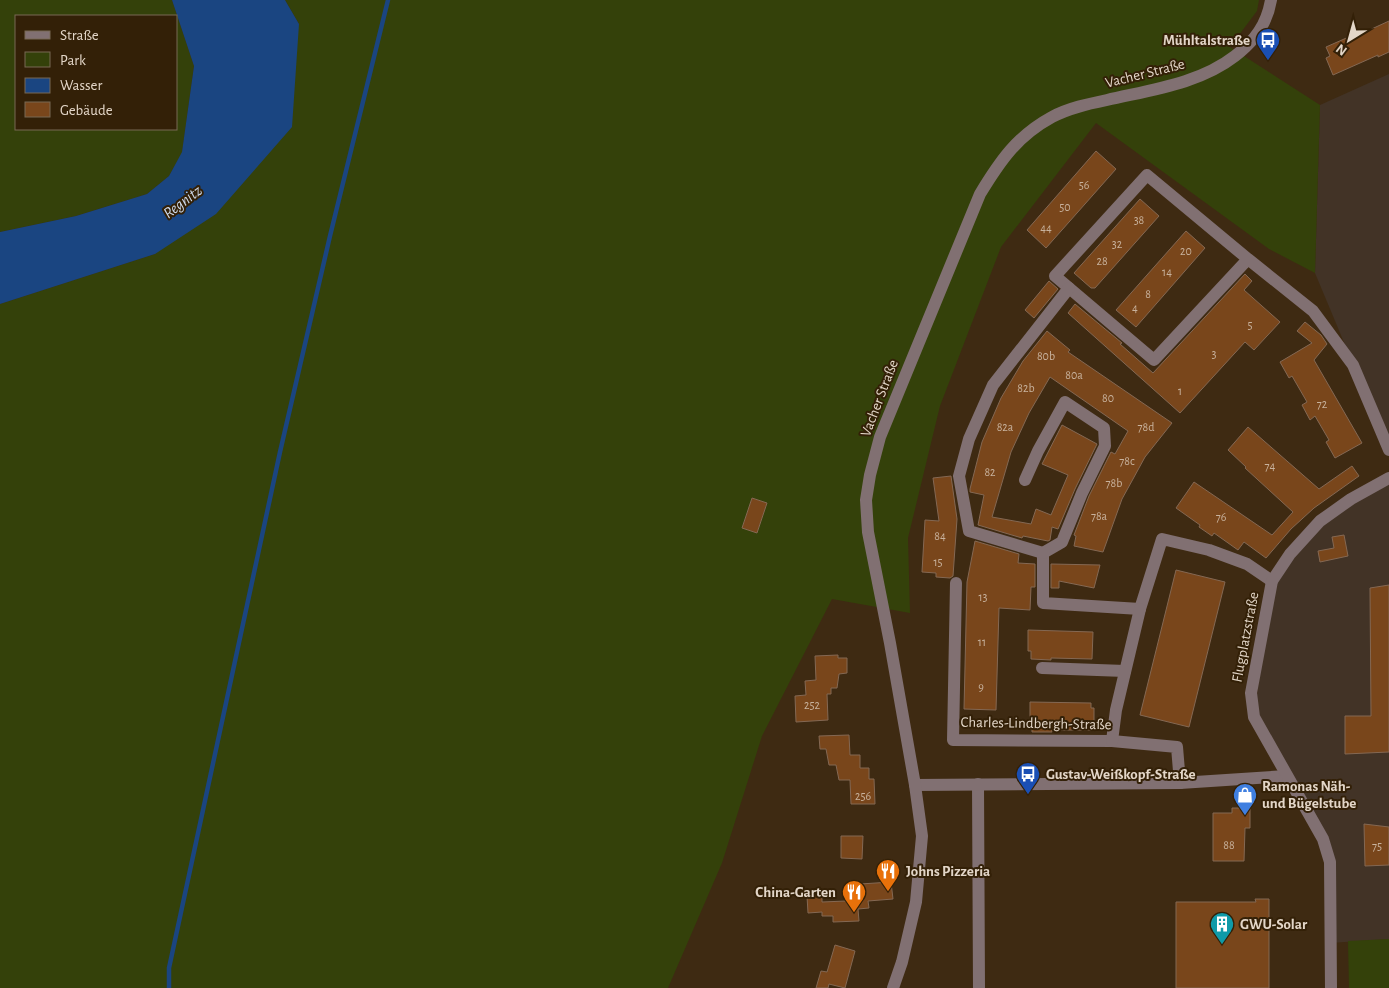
<svg xmlns="http://www.w3.org/2000/svg" width="1389" height="988" viewBox="0 0 1389 988" font-family="'Alegreya Sans',sans-serif">
  <style>
    .industrial { fill: #423326 }
    .green { fill: #34410a; fill-rule: evenodd }
    .water { fill: #1a4581 }
    .lines { fill: none; stroke-linecap: round; stroke-linejoin: round }
    .stream { stroke: #1a4581; stroke-width: 4.5 }
    .building { fill: #79461b; stroke: #846853 }
    .minor { stroke: #817072; stroke-width: 12 }
    .labels { text-anchor: middle; stroke-width: 4; stroke-linejoin: round; paint-order: stroke }
    .number-label { font-size: 12px; fill: #c8b29d }
    .poi-label { font-size: 15px; font-weight: bold; fill: #e3d6c8; stroke: #332007; text-anchor: start }
    .street-label { font-size: 15px; fill: #e3d6c8; stroke: #332007 }
    .water-label { font-size: 16px; font-style: italic; fill: #cfdbed; stroke: #332007 }
  </style>
  <rect width="100%" height="100%" fill="#3e2a12"/>
  <g class="industrial">
    <polygon points="1389,74 1389,450 1315,273 1320,105"/>
    <polygon points="1389,478 1389,939 1330,943 1330,862 1254,717 1272,581 1320,521"/>
  </g>
  <g class="green">
    <path d="M 0,0 L 172,0 L 194,66 L 182,153 L 169,176 L 147,194 L 76,216 L 0,232 ZM 16,16 L 176,16 L 176,129 L 16,129 Z"/>
    <polygon points="285,0 1259,0 1257,11 1230,47 1320,105 1315,273 1269,249 1096,123 1001,247 940,406 908,538 910,613 832,599 762,736 722,863 668,988 0,988 0,304 155,254 299,24"/>
    <polygon points="1389,939 1389,988 1349,988 1348,941"/>
  </g>
  <polygon class="water" points="172,0 285,0 299,24 292,127 216,214 155,254 0,304 0,232 76,216 147,194 169,176 182,152 194,66"/>
  <g class="lines">
    <polyline class="stream" points="169,988 169,968 280,452 330,236 388,0"/>
  </g>
  <g class="building">
    <polygon points="1389,21 1389,52 1378,57 1378,55 1333,75 1326,58 1330,56 1326,47 1351,36 1352,38"/>
    <polygon points="1096,151 1116,169 1046,248 1027,230"/>
    <polygon points="1140,199 1159,216 1095,288 1091,288 1074,273"/>
    <polygon points="1186,231 1205,248 1136,327 1116,310"/>
    <polygon points="1245,274 1252,281 1244,290 1280,322 1254,350 1245,342 1180,413 1068,313 1075,304 1122,343 1120,344 1153,373"/>
    <polygon points="1049,281 1058,289 1034,318 1025,310"/>
    <polygon points="1305,322 1321,335 1327,344 1314,360 1362,443 1335,458 1326,442 1329,440 1315,416 1310,420 1302,405 1307,402 1292,376 1289,378 1280,362 1312,343 1297,331"/>
    <polygon points="1047,331 1070,350 1068,352 1172,423 1145,457 1133,479 1122,499 1103,552 1074,546 1076,536 1074,535 1089,496 1111,452 1115,454 1128,431 1050,377 1029,413 1011,452 992,517 1031,524 1036,509 1051,515 1068,475 1042,464 1062,425 1097,444 1075,489 1058,529 1052,527 1050,540 1048,541 1023,536 1022,538 978,525 984,495 970,492 970,489 982,442 1001,398 1023,361"/>
    <polygon points="1248,427 1319,489 1352,466 1359,476 1314,508 1291,529 1266,558 1244,542 1238,550 1214,533 1212,536 1199,527 1200,525 1176,508 1194,482 1272,535 1293,512 1245,468 1246,467 1228,450"/>
    <polygon points="951,476 957,519 953,576 950,578 936,577 936,573 922,572 925,520 939,521 933,478"/>
    <polygon points="752,498 767,503 757,533 742,528"/>
    <polygon points="1344,535 1348,556 1320,562 1318,551 1334,548 1332,537"/>
    <polygon points="975,541 1019,554 1018,563 1035,564 1035,587 1031,587 1030,610 999,608 996,710 964,709 967,582"/>
    <polygon points="1051,564 1100,565 1094,588 1059,581 1059,588 1051,588"/>
    <polygon points="1176,570 1225,582 1189,727 1140,715"/>
    <polygon points="1389,585 1389,752 1345,754 1345,716 1371,716 1370,588"/>
    <polygon points="1028,630 1093,632 1092,659 1051,658 1051,660 1031,659 1031,651 1028,651"/>
    <polygon points="838,655 838,658 847,658 847,673 839,674 837,688 831,688 831,694 827,694 828,720 796,722 795,696 806,695 805,681 816,680 815,656"/>
    <polygon points="1030,702 1091,703 1091,708 1094,708 1094,730 1052,730 1052,732 1032,732 1032,726 1030,726"/>
    <polygon points="849,735 850,755 860,755 860,768 869,768 869,779 874,779 875,804 851,804 850,780 839,780 836,765 829,765 826,749 820,749 819,736"/>
    <polygon points="1232,808 1250,808 1250,828 1245,828 1244,861 1213,861 1213,813 1232,813"/>
    <polygon points="1364,824 1389,827 1389,865 1365,866"/>
    <polygon points="841,836 863,836 862,859 841,858"/>
    <polygon points="891,882 893,899 868,901 869,908 858,909 859,921 833,922 833,916 822,916 822,912 808,913 807,896 822,895 822,902 846,901 845,885"/>
    <polygon points="1255,899 1269,899 1269,988 1176,988 1176,902 1256,902"/>
    <polygon points="835,945 855,951 845,988 829,984 828,988 816,988 821,971 827,972"/>
  </g>
  <g class="lines">
    <g class="minor">
      <polyline points="1248,259 1147,175 1055,276 1154,360 1248,259 1313,311 1353,365 1389,450"/>
      <polyline points="1069,288 993,385 969,439 959,476 969,531 1043,553 1043,603 1140,609 1162,539 1209,550 1247,564 1272,581"/>
      <polyline points="1025,480 1038,451 1065,402 1104,428 1105,446 1082,493 1062,542 1043,553"/>
      <polyline points="956,583 953,740 1112,741 1177,747 1180,783"/>
      <polyline points="1042,668 1125,671"/>
      <polyline points="1112,741 1116,710 1140,609"/>
      <polyline points="978,784 979,988"/>
      <polyline points="915,785 1180,783 1286,776"/>
      <path d="M 893,988 L 902,962 L 916,902 L 922,836 L 915,785 L 890,643 L 868,532 L 866,500 L 870,475 L 880,437 L 980,194 C 1000,161 1017,136 1052,117 C 1069,108 1088,104 1107,100 C 1150,90 1199,84 1235,56 C 1255,41 1267,24 1271,0"/>
      <polyline points="1331,988 1330,862 1323,839 1254,717 1251,693 1272,581 1290,554 1320,521 1351,499 1389,478"/>
    </g>
  </g>
  <defs>
    <g id="bus-pin" transform="scale(1.25)"><path d="M0 17L-7.5 6A9.5 9.5 0 1 1 7.5 6Z" fill="#1a4fb4" stroke="#332007"/><path d="M-5-6H5V4H4V6H2V4H-2V6H-4V4H-5ZM-3.5-4V0h7V-4ZM-3.5 1.2v1.5H-2V1.2ZM2 1.2v1.5H3.5V1.2Z" fill="#fff"/></g>
    <g id="shop-pin" transform="scale(1.25)"><path d="M0 17L-7.5 6A9.5 9.5 0 1 1 7.5 6Z" fill="#3f7fe0" stroke="#332007"/><path d="M-5-2.5h2.3a2.7 3.5 0 0 1 5.4 0H5L5.5 6h-11ZM-1.5-2.5h3a1.5 2.3 0 0 0-3 0Z" fill="#fff"/></g>
    <g id="restaurant-pin" transform="scale(1.25)"><path d="M0 17L-7.5 6A9.5 9.5 0 1 1 7.5 6Z" fill="#e8710a" stroke="#332007"/><path d="M-5-6h1v4h1v-4h1v4h1v-4h1v5L-1.5 .5V6h-2V.5L-5-1ZM5-6V6H3V1.5H1.5Q1.5-4 5-6Z" fill="#fff"/></g>
    <g id="building-pin" transform="scale(1.25)"><path d="M0 17L-7.5 6A9.5 9.5 0 1 1 7.5 6Z" fill="#0f9aa8" stroke="#332007"/><path d="M-4-6H4V6H1V3H-1V6H-4ZM-2.5-4.3h1.7v1.8h-1.7ZM.8-4.3h1.7v1.8H.8ZM-2.5-1h1.7V.8h-1.7ZM.8-1h1.7V.8H.8Z" fill="#fff"/></g>
  </defs>
  <g fill-rule="evenodd">
    <use href="#bus-pin" x="1268" y="40"/>
    <use href="#bus-pin" x="1028" y="774"/>
    <use href="#shop-pin" x="1245" y="795"/>
    <use href="#restaurant-pin" x="888" y="871"/>
    <use href="#restaurant-pin" x="854" y="892"/>
    <use href="#building-pin" x="1222" y="924"/>
  </g>
  <g class="labels">
    <g class="number-label">
      <text x="1084" y="189">56</text>
      <text x="1065" y="211">50</text>
      <text x="1139" y="224">38</text>
      <text x="1046" y="232">44</text>
      <text x="1117" y="248">32</text>
      <text x="1186" y="255">20</text>
      <text x="1102" y="265">28</text>
      <text x="1167" y="276">14</text>
      <text x="1148" y="298">8</text>
      <text x="1135" y="312">4</text>
      <text x="1250" y="329">5</text>
      <text x="1214" y="358">3</text>
      <text x="1046" y="360">80b</text>
      <text x="1074" y="379">80a</text>
      <text x="1026" y="392">82b</text>
      <text x="1180" y="395">1</text>
      <text x="1108" y="402">80</text>
      <text x="1322" y="408">72</text>
      <text x="1005" y="431">82a</text>
      <text x="1146" y="431">78d</text>
      <text x="1127" y="465">78c</text>
      <text x="1270" y="470">74</text>
      <text x="990" y="476">82</text>
      <text x="1114" y="487">78b</text>
      <text x="1099" y="520">78a</text>
      <text x="1221" y="521">76</text>
      <text x="940" y="540">84</text>
      <text x="938" y="566">15</text>
      <text x="983" y="601">13</text>
      <text x="982" y="646">11</text>
      <text x="981" y="691">9</text>
      <text x="812" y="709">252</text>
      <text x="863" y="800">256</text>
      <text x="1229" y="849">88</text>
      <text x="1377" y="850">75</text>
    </g>
    <g class="poi-label">
      <text x="1250" y="45" text-anchor="end">Mühltalstraße</text>
      <text x="1046" y="779">Gustav-Weißkopf-Straße</text>
      <text x="1262" y="791">Ramonas Näh-<tspan x="1262" dy="17">und Bügelstube</tspan></text>
      <text x="906" y="876">Johns Pizzeria</text>
      <text x="836" y="897" text-anchor="end">China-Garten</text>
      <text x="1240" y="929">GWU-Solar</text>
    </g>
    <g class="street-label">
      <text transform="translate(1145 73) rotate(-14)" y="5">Vacher Straße</text>
      <text transform="translate(879 398) rotate(-69)" y="5">Vacher Straße</text>
      <text transform="translate(1245 637) rotate(-79)" y="5">Flugplatzstraße</text>
      <text transform="translate(1036 723) rotate(1)" y="5">Charles-Lindbergh-Straße</text>
    </g>
    <g class="water-label">
      <text transform="translate(182 201) rotate(-37)" y="6">Regnitz</text>
    </g>
  </g>
  <rect x="15" y="15" width="162" height="115" fill="#332007" stroke="#796954"/>
  <rect x="25" y="31" width="25" height="8" fill="#817072" stroke="#796954"/>
  <text x="60" y="40" font-size="15" fill="#e3d6c8">Straße</text>
  <rect x="25" y="52" width="25" height="15" fill="#34410a" stroke="#796954"/>
  <text x="60" y="65" font-size="15" fill="#e3d6c8">Park</text>
  <rect x="25" y="78" width="25" height="15" fill="#1a4581" stroke="#796954"/>
  <text x="60" y="90" font-size="15" fill="#e3d6c8">Wasser</text>
  <rect x="25" y="102" width="25" height="15" fill="#79461b" stroke="#796954"/>
  <text x="60" y="115" font-size="15" fill="#e3d6c8">Gebäude</text>
  <g transform="translate(1349 40) rotate(217)" stroke="#332007" stroke-width="4" paint-order="stroke">
  <path d="M0-4L9 19L0 12L-9 19Z" fill="#e3d6c8"/>
  <text y="-8" font-size="14" font-weight="bold" text-anchor="middle" fill="#e3d6c8">N</text>
  </g>
</svg>
